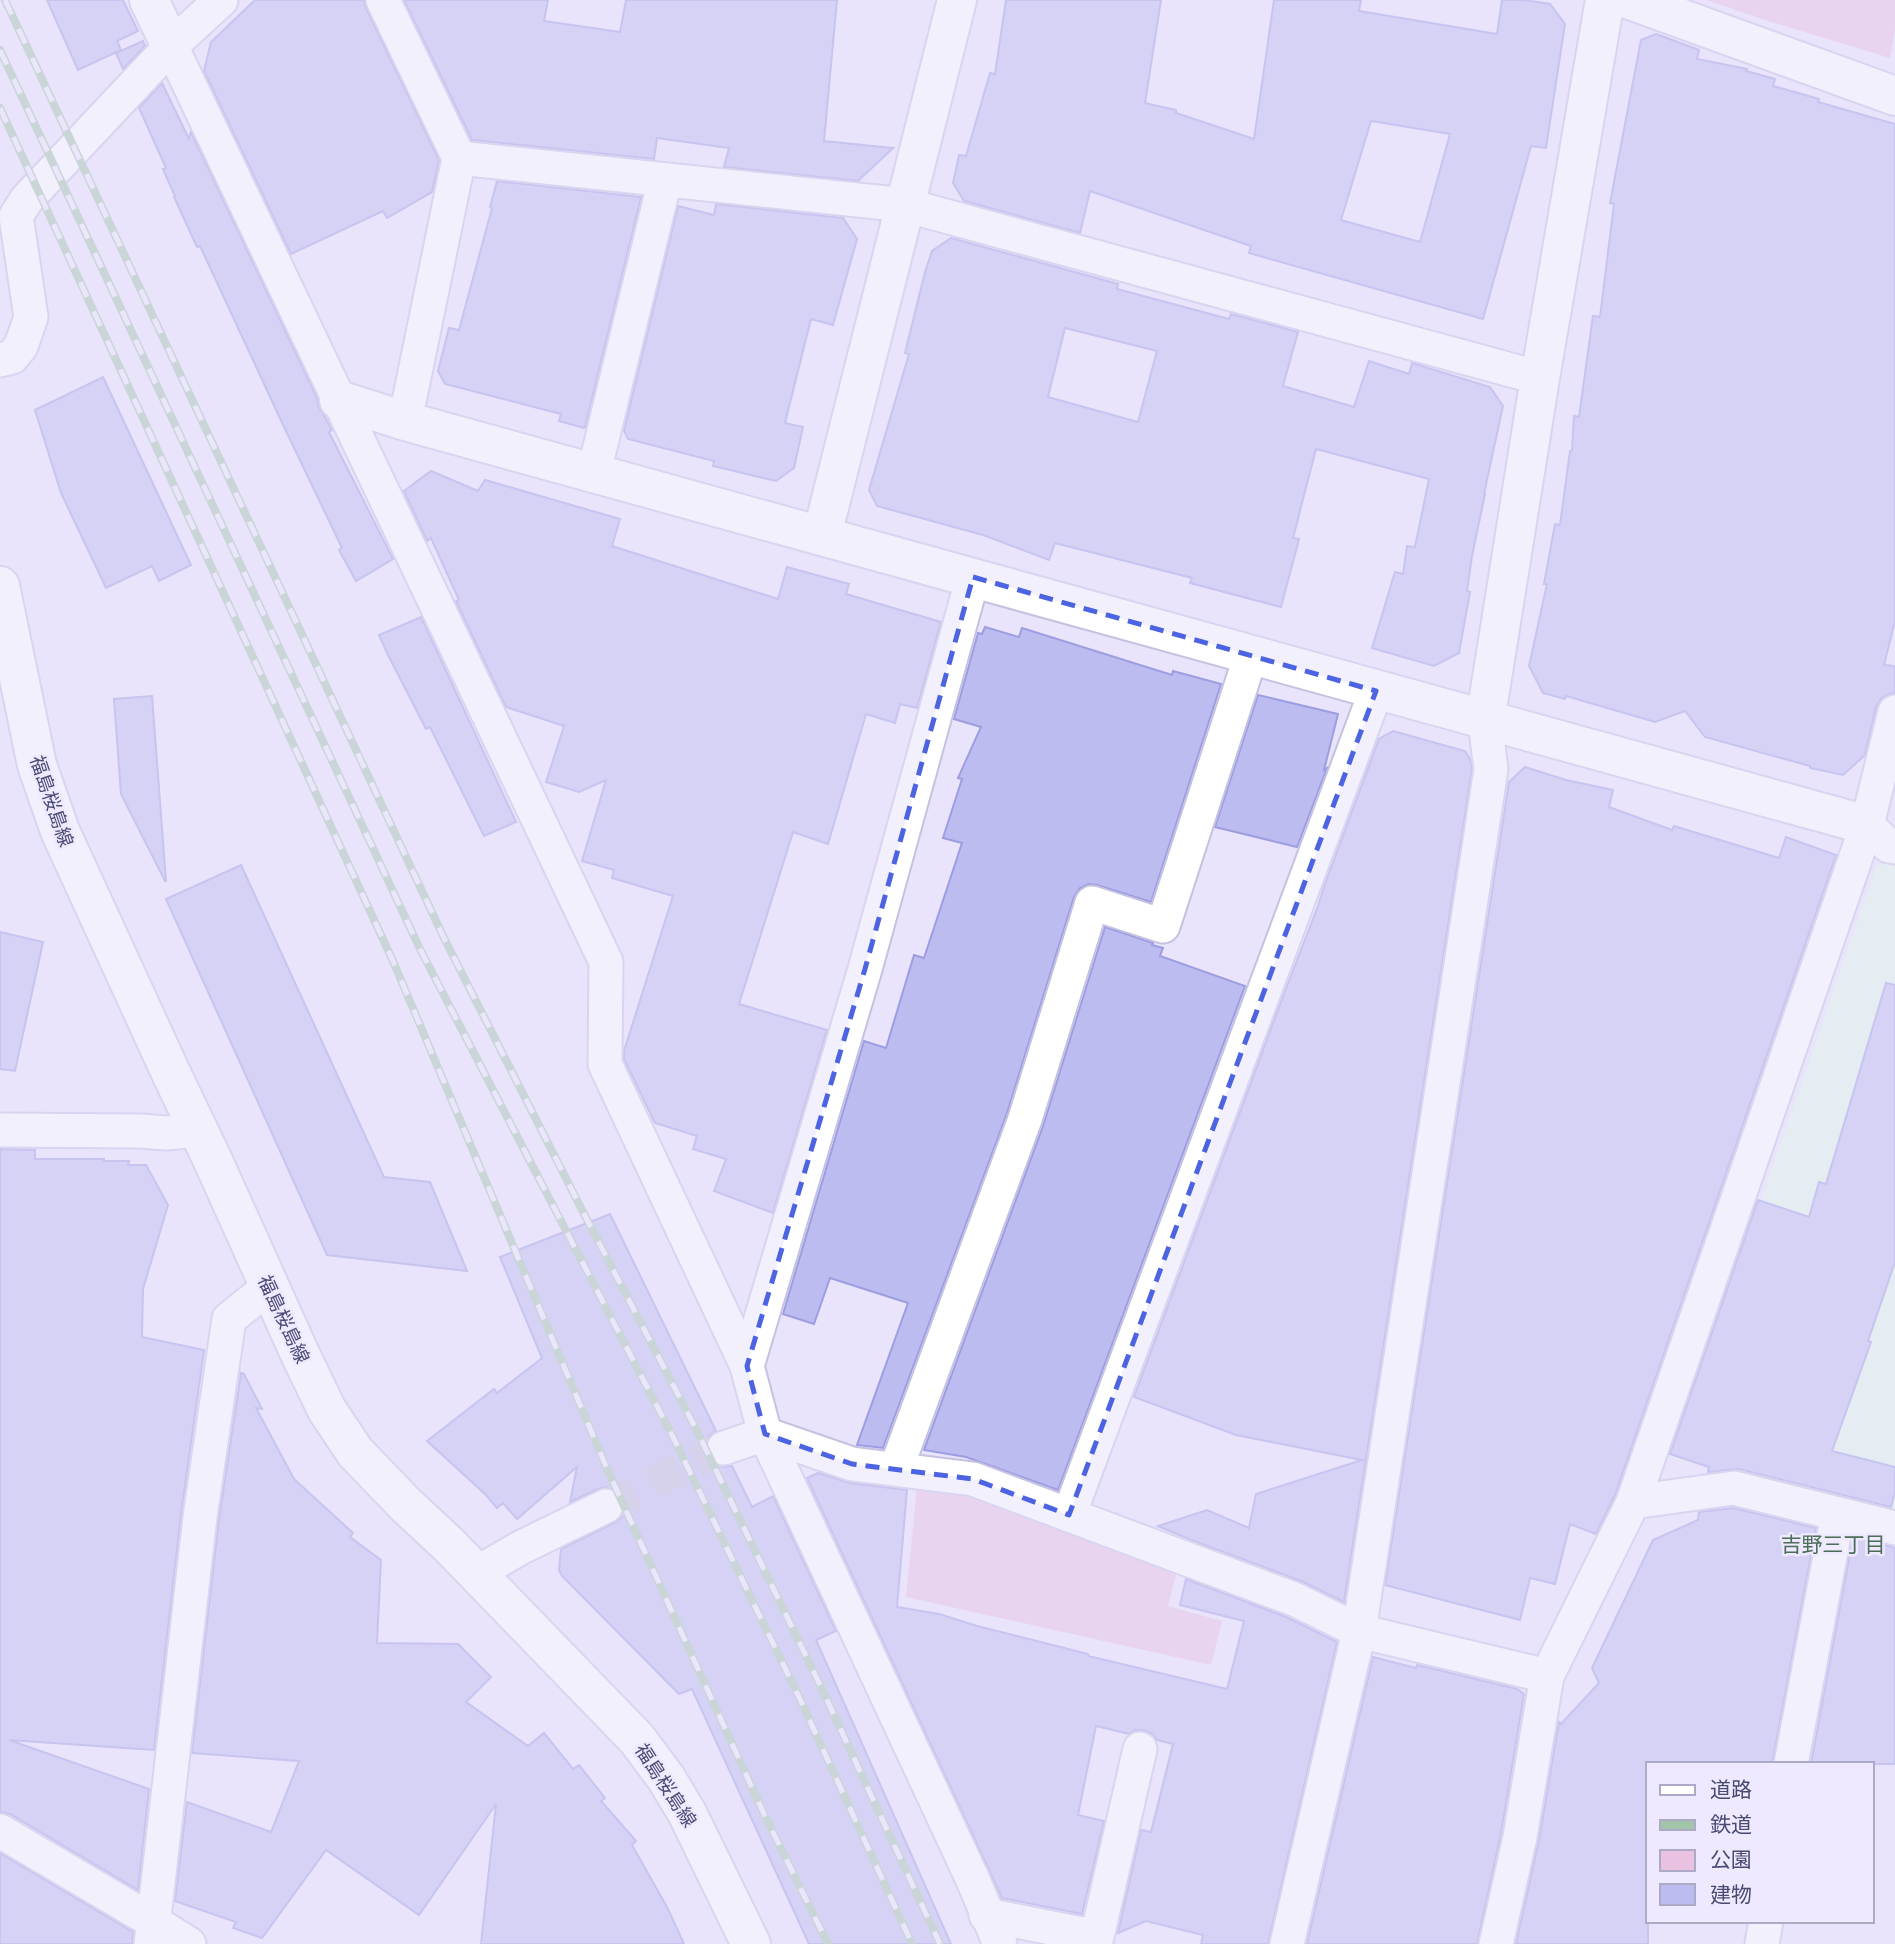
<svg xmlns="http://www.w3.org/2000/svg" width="1895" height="1944" viewBox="0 0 1895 1944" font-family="'DejaVu Sans','Noto Sans JP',sans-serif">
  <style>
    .education { fill: #e0f7e6 }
    .green { fill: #e8c2e0 }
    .building { fill: #bdbcf0; stroke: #9d9de2; stroke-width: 2; fill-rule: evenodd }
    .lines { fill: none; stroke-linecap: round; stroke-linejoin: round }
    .minor-tunnel { stroke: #c1bdd9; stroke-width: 33; stroke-dasharray: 33 17; stroke-linecap: butt }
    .minor-casing { stroke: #c5c2e1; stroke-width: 37 }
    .tertiary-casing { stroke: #c5c2e1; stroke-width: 42 }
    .minor { stroke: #fff; stroke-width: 33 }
    .tertiary { stroke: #fff; stroke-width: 38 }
    .rail-casing { stroke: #a2c4a8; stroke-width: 8 }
    .rail { stroke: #eee9fe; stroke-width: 5; stroke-dasharray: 16; stroke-linecap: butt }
    .marked { fill: none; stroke: #4c63e2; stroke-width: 5; stroke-dasharray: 14 9; stroke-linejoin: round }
    .labels { text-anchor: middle; stroke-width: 5; stroke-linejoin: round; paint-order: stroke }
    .street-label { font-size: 19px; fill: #4a4b72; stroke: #eee9fe }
    .neighbourhood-label { font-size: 21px; fill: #4c6e56; stroke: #eee9fe }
  </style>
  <rect width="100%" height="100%" fill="#e9e3fb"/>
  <polygon class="education" points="1887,861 1895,863 1895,1513 1672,1458 1876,867"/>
  <g class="green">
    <polygon points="1706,0 1895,0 1895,30 1890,58 1771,22"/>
    <polygon points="917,1487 979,1497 1177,1571 1168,1606 1222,1621 1211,1665 906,1597"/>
  </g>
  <g class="building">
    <polygon points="47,0 123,0 138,31 117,41 121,50 78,70"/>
    <polygon points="255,0 364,0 366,8 439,160 432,192 387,218 383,211 291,254 204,71 211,42"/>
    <polygon points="404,0 548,0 544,21 620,32 626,0 837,0 824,141 893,148 858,181 724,167 729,148 657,138 654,159 472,140"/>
    <path d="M 1006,0 L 1161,0 L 1145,103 L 1176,110 L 1176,113 L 1254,139 L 1274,0 L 1361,0 L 1359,11 L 1497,34 L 1502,0 L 1524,0 L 1550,4 L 1565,24 L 1546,148 L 1531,146 L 1483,319 L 1249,253 L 1251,246 L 1090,191 L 1080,233 L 964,201 L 953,183 L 959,155 L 966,156 L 990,73 L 995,74 ZM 1371,121 L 1450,134 L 1420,242 L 1341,220 Z"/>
    <polygon points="1656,34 1699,50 1697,59 1747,69 1746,71 1775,79 1773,86 1819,99 1818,102 1895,124 1895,621 1884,665 1895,666 1895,693 1889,694 1881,699 1876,707 1865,755 1843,775 1810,768 1810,766 1705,737 1685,711 1655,722 1566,696 1565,699 1543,693 1529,666 1547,584 1544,584 1555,524 1560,525 1570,451 1572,451 1574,416 1579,417 1593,316 1600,317 1614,204 1610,203 1641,40"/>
    <polygon points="143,41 145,46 123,69 116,53"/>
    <polygon points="162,83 189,139 191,132 318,400 318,405 332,430 329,432 393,559 356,581 339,550 342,548 285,429 200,246 197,247 174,197 175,196 163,169 166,168 139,108"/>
    <polygon points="497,181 641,197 585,427 584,428 559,421 561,414 445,384 438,371 449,328 459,330 492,208 490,207"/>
    <polygon points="716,204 843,218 857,239 833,325 811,319 785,423 803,427 794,468 776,481 713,466 714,461 628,439 624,431 678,206 714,215"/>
    <path d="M 951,238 L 1118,284 L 1117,289 L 1229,319 L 1231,314 L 1298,332 L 1283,386 L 1354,407 L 1369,361 L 1409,374 L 1412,363 L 1490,387 L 1503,406 L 1484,494 L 1485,494 L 1472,556 L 1467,591 L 1470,592 L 1459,653 L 1434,666 L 1372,648 L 1395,572 L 1403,574 L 1407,546 L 1415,547 L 1429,479 L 1316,449 L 1293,538 L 1299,539 L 1281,607 L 1190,583 L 1192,578 L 1055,543 L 1049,560 L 983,535 L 877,506 L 869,490 L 909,354 L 905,353 L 925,272 L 932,251 ZM 1065,328 L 1157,351 L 1138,422 L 1048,397 Z"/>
    <polygon points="103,377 191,565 159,581 152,566 106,588 61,493 35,410"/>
    <polygon points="431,471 478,491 485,480 620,519 612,546 778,599 787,567 849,584 846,594 941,622 917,708 900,704 895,723 866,714 828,844 793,832 739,1004 827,1030 773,1213 714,1191 726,1159 693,1149 697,1136 655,1123 624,1059 624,1051 673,896 612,878 614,870 582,861 606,780 579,792 546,782 564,726 506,707 456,601 459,600 431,538 427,541 404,491"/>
    <polygon points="421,617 516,822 484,836 430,727 426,729 388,655 379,635"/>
    <polygon points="985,627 1019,637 1022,628 1172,675 1173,671 1221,684 1151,902 1097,885 1089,884 1080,888 1074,897 1007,1113 883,1448 857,1445 908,1303 830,1278 814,1324 783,1314 864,1041 886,1048 914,955 924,958 962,843 943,838 962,779 958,778 981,727 954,719 978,633 982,634"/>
    <polygon points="1258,695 1338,714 1324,770 1327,768 1297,847 1215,827"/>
    <polygon points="152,696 166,881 165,881 121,794 114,699"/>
    <polygon points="1393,731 1465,751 1470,759 1472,769 1344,1602 1301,1581 1194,1541 1158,1526 1207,1510 1249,1528 1256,1494 1362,1460 1236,1435 1134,1397 1282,999 1318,906 1325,884 1379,739"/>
    <polygon points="1525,767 1566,780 1613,790 1609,807 1672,830 1674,826 1779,858 1786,837 1836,855 1615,1495 1596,1534 1570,1524 1555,1584 1530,1578 1520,1620 1385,1585 1509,782"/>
    <polygon points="241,865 384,1177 430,1182 467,1271 327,1255 166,899"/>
    <polygon points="1105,927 1153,943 1152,945 1163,948 1160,956 1245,986 1058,1490 966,1457 924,1450 1043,1126"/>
    <polygon points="0,932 43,942 15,1071 0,1069"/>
    <polygon points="1886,983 1895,985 1895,1262 1868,1341 1871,1342 1832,1451 1895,1467 1895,1492 1891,1507 1739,1469 1708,1472 1709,1467 1670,1454 1758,1200 1809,1217 1819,1182 1826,1184"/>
    <polygon points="0,1149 35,1150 35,1159 104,1159 104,1161 129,1161 128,1165 146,1165 168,1205 143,1289 142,1337 204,1350 181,1514 154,1750 9,1740 149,1789 138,1890 10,1814 0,1812"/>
    <polygon points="610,1214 716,1431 709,1436 705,1444 706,1455 712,1463 720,1467 732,1466 752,1507 773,1496 836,1631 816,1640 951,1944 809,1944 692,1689 679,1694 562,1576 559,1570 561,1549 614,1523 622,1517 625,1507 623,1497 616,1490 607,1487 598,1489 570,1502 577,1467 517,1519 503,1503 497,1508 485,1494 427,1441 494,1389 497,1393 542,1358 500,1257"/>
    <polygon points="241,1373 244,1374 262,1409 256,1408 294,1479 353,1533 350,1537 381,1560 377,1643 458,1644 491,1677 466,1702 528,1746 544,1733 573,1769 579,1765 605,1798 601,1801 636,1841 632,1845 668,1909 684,1944 481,1944 496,1804 419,1915 326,1850 262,1938 233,1928 236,1922 175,1901 187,1802 271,1832 299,1761 192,1753 219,1519"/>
    <polygon points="818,1473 850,1483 907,1490 897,1607 939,1614 977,1626 1088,1654 1088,1656 1227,1689 1244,1621 1180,1605 1186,1579 1286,1617 1337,1642 1268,1944 1201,1944 1203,1935 1146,1921 1118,1933 1141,1830 1151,1832 1173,1744 1157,1740 1153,1734 1144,1730 1135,1730 1129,1734 1096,1726 1078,1815 1104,1821 1082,1914 1002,1898 807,1478"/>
    <polygon points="1733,1508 1816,1528 1772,1764 1648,1764 1648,1944 1516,1944 1539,1840 1559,1722 1561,1724 1599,1683 1592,1668 1653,1540 1698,1520 1699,1512"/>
    <polygon points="1853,1537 1895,1548 1895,1764 1811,1764"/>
    <polygon points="1373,1657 1416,1668 1417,1665 1517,1689 1524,1694 1501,1833 1477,1944 1307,1944"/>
    <polygon points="0,1853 133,1932 132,1944 0,1944"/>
  </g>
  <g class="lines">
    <polyline class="minor-tunnel" points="606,1506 724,1448"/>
    <g class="minor-casing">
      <g id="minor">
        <polyline points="383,0 459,158 405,421"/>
        <polyline points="171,46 606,962 605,1064 747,1366 765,1434 973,1880 1000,1944"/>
        <polyline points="459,158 905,205 1540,378"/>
        <polyline points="0,360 12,357 21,346 31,317 16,216 27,199 171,46 221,0"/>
        <polyline points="594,472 665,180"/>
        <polyline points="1867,825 1889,846 1895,847"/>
        <polyline points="0,1130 141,1131 166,1133 199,1130"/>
        <polyline points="747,1366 865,969 973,577"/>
        <polyline points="724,1448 765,1434 852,1464 973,1479 1294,1599 1359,1631 1547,1676"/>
        <polyline points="896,1469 1025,1119 1092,903 1163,926 1251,655"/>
        <polyline points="1633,1502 1734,1488 1895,1528"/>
        <polyline points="1069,1515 1376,691"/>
        <polyline points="477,1573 520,1548 606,1506"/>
        <polyline points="1791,1764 1838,1514"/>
        <polyline points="0,1831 154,1922 189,1944"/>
        <polyline points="986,1915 1097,1937 1140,1749"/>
        <polyline points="151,1944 200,1517 229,1319 269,1287"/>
        <polyline points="1287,1944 1359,1631 1491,769 1485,722"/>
        <polyline points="1496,1944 1520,1837 1547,1676 1633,1502 1867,825 1895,712"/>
        <polyline points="1762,1944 1766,1921"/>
      </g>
    </g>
    <g class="tertiary-casing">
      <g id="tertiary">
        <polyline points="149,0 171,46"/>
        <polyline points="1630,0 1895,96"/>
        <path d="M 339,400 L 405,421 C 893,554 1379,694 1867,825"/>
        <polyline points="822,535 957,0"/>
        <polyline points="0,586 37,765 60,831 171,1073 214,1163 300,1354 327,1410 355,1452 406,1505 449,1545 637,1739 666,1778 687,1813 751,1944"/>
        <polyline points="1485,722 1540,378 1605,0"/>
      </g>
    </g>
    <use href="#minor" class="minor"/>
    <use href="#tertiary" class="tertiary"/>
    <g class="rail-casing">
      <g id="rail">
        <polyline points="5,0 444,938 582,1210 696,1429 821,1687 940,1944"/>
        <polyline points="0,50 420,949 674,1439 799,1697 912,1944"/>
        <polyline points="0,108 393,961 608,1471 764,1814 828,1944"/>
      </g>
    </g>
    <use href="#rail" class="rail"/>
  </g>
  <path d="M0 0H1895V1944H0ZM 973,577 L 1376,691 L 1069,1515 L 973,1479 L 852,1464 L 765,1434 L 747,1366 L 865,969 Z" fill="#e9e3fb" fill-opacity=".55" fill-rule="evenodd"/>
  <path class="marked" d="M 973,577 L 1376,691 L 1069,1515 L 973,1479 L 852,1464 L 765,1434 L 747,1366 L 865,969 Z"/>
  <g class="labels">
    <g class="street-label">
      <text transform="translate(52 801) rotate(71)" y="7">福島桜島線</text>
      <text transform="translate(284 1319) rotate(65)" y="7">福島桜島線</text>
      <text transform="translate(666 1785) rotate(57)" y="7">福島桜島線</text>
    </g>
    <g class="neighbourhood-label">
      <text x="1833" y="1552">吉野三丁目</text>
    </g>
  </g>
  <rect x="1646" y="1762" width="228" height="161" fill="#eee9fe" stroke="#acaac6" stroke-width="2"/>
  <rect x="1660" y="1785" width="35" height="10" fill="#ffffff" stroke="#acaac6" stroke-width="2"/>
  <text x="1710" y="1797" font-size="21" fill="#4a4b72">道路</text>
  <rect x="1660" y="1820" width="35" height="10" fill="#a2c4a8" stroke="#acaac6" stroke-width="2"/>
  <text x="1710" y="1832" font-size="21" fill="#4a4b72">鉄道</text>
  <rect x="1660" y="1850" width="35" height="21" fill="#e8c2e0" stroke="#acaac6" stroke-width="2"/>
  <text x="1710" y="1867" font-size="21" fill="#4a4b72">公園</text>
  <rect x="1660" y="1884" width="35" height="21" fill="#bdbcf0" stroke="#acaac6" stroke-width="2"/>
  <text x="1710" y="1902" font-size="21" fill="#4a4b72">建物</text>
</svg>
